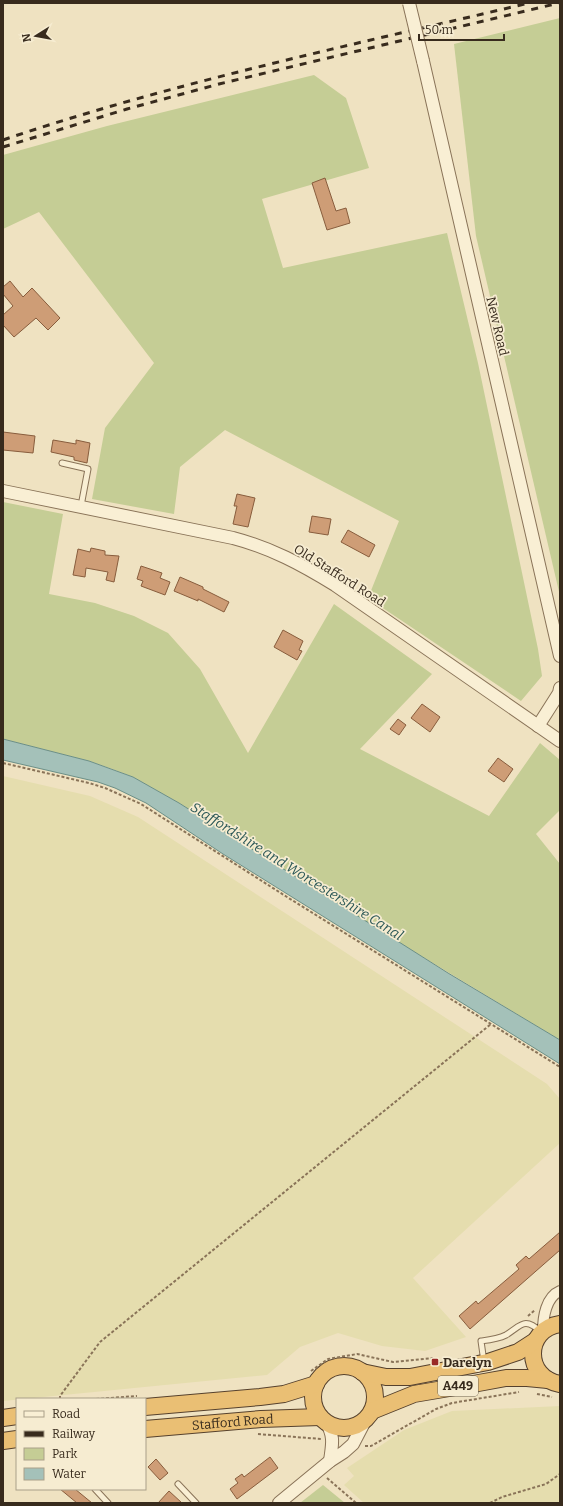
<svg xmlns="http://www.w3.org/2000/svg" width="563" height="1506" viewBox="0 0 563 1506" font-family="Bitter,serif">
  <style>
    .farmland { fill: #e5ddae }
    .green { fill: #c5cd95 }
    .water { fill: #a4c1b9; stroke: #6b8f87 }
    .building { fill: #ce9d76; stroke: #885d3d }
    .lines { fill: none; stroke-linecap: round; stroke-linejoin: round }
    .service-casing { stroke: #897358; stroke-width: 7 }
    .minor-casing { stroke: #897358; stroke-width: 12 }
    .tertiary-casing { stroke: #897358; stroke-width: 14 }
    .trunk-casing { stroke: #56412d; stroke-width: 18 }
    .path { stroke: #897358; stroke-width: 2; stroke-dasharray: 3 2; stroke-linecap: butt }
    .service { stroke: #f9efd4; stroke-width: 5 }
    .minor { stroke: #f9efd4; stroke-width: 10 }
    .tertiary { stroke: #f9efd4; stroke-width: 12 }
    .trunk { stroke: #eabf74; stroke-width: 16 }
    .rail { stroke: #382b1d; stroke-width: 3; stroke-dasharray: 7 7; stroke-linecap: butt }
    .tertiary-bridge-casing { stroke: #897358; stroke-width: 14; stroke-linecap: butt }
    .tertiary-bridge { stroke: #f9efd4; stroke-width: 12 }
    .poi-dot { fill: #992927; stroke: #f6ecd1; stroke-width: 1.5 }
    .labels { text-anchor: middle; stroke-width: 3.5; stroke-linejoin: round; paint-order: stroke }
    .shield { fill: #f6ecd1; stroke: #716553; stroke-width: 1 }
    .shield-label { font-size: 12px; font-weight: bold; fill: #382b1d }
    .street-label { font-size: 13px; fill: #382b1d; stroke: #f6ecd1 }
    .poi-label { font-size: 13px; font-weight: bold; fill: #382b1d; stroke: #f6ecd1; text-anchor: start }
    .water-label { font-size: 14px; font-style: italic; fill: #2c5857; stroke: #f6ecd1 }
  </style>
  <rect width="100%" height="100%" fill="#efe2c1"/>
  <g class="farmland">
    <polygon points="3,776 90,796 138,817 547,1084 560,1099 560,1143 413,1278 466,1337 425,1351 382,1346 338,1333 300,1347 267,1375 3,1401"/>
    <polygon points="560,1406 560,1503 364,1503 344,1485 354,1476 347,1468 404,1430 452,1411"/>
  </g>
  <g class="green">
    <polygon points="560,18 560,596 476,236 454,44"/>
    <polygon points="314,75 346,98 369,168 262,199 283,268 447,233 478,363 538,649 542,676 521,701 368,598 399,521 225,430 180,467 174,514 92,499 105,428 154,363 39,212 3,229 3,155 107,126"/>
    <polygon points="3,502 63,514 49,594 95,603 134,616 168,633 200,669 248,753 334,604 432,674 360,749 489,816 540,743 560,760 560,810 536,834 560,864 560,1040 398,942 179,803 133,777 112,769 89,761 3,739"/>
    <polygon points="323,1485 345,1503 300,1503"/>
  </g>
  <polygon class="water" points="3,739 89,761 133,777 179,803 448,973 560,1040 560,1064 223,854 146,803 115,788 98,782 3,760"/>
  <g class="building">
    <polygon points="325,178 336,211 346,208 350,223 327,230 312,183"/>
    <polygon points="10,281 23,297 32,288 60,318 48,330 36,318 14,337 3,325 3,315 13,306 3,294 3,287"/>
    <polygon points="3,432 35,436 33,453 3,450"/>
    <polygon points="53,440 76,444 76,440 90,443 87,463 74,460 74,457 51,452"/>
    <polygon points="237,494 255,498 248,527 233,524 237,506 234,506"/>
    <polygon points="312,516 331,519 328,535 309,532"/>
    <polygon points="348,530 375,545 369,557 341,542"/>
    <polygon points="91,548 105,551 105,555 119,556 114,582 106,580 108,572 86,568 85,577 73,575 78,549 90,552"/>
    <polygon points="141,566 162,573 160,578 170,582 165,595 141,586 143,581 137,579"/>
    <polygon points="180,577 203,587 203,589 229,602 224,612 198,599 198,601 174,591"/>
    <polygon points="283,630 303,641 299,650 302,651 297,660 274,647"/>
    <polygon points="422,704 440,717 430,732 411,718"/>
    <polygon points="398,719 406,725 399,735 390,729"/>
    <polygon points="498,758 513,769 504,782 488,771"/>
    <polygon points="560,1232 560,1250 470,1329 459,1316 476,1301 478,1304 519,1269 516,1265 526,1256 529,1259"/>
    <polygon points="270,1457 278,1468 237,1499 230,1489 238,1483 235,1479 242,1474 244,1477"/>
    <polygon points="156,1459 168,1473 160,1480 148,1467"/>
    <polygon points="60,1489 75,1489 92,1503 77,1503"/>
    <polygon points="169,1491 182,1503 158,1503"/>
  </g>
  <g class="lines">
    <g class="service-casing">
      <g id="service">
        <polyline points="62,463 88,469 81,506"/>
        <path d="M 484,1362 L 481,1341 C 489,1340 498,1339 506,1335 C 521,1326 524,1316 541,1332"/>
        <polyline points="178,1484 196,1503"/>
        <polyline points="95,1489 108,1503"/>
      </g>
    </g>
    <g class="minor-casing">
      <path id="minor" d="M 543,1331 C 543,1317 546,1297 560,1291"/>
    </g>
    <g class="tertiary-casing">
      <g id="tertiary">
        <polyline points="423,61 560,656"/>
        <path d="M 3,491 L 233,538 C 271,548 301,564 335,585 L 560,741"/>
        <polyline points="538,726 559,693 560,688"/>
        <path d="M 326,1422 C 335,1437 332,1445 330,1461"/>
        <polyline points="279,1503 330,1461 344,1452 353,1444 366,1419"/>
      </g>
    </g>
    <g class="trunk-casing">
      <g id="trunk">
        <path d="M 560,1324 C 524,1329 524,1378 560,1384"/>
        <circle cx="344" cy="1397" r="31"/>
        <polyline points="362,1372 386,1377 410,1377 488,1362 518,1352 535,1341"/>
        <polyline points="145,1407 260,1397 284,1394 316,1384"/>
        <polyline points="372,1411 414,1394 473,1384 506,1378 527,1378 548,1380"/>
        <polyline points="3,1418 17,1416"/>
        <path id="s1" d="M 145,1429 L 261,1419 L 320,1417"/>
        <polyline points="3,1441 17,1439"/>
      </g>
    </g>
    <g class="path">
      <polyline points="3,763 89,783 105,788 141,804 287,897 560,1067"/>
      <polyline points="528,1316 535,1310"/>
      <polyline points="311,1371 328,1359 357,1354 393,1362 433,1358"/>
      <polyline points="537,1394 552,1397"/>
      <polyline points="60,1399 60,1396 100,1342 491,1024"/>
      <polyline points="96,1399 137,1396"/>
      <polyline points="258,1434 321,1439"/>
      <polyline points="365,1446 371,1446 436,1409 452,1403 519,1392"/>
      <polyline points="327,1478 356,1503"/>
      <polyline points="490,1503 502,1497 546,1484 560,1474"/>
    </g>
    <use href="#service" class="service"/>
    <use href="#minor" class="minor"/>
    <use href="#tertiary" class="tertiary"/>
    <use href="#trunk" class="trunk"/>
    <g class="rail">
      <path d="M 3,140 C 174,82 353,45 529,3"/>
      <polyline points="3,147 127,109 219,84 559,3"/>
    </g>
    <g class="tertiary-bridge-casing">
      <polyline id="tertiary-bridge" points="409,3 423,61"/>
    </g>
    <use href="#tertiary-bridge" class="tertiary-bridge"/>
  </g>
  <rect class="poi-dot" x="431" y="1358" width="8" height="8" rx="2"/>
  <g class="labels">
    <rect class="shield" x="438" y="1376" width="40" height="20" rx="3"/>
    <g class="shield-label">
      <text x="458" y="1390">A449</text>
    </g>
    <g class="street-label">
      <text transform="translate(498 326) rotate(77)" y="5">New Road</text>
      <text transform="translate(340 575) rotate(32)" y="5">Old Stafford Road</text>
      <text dy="5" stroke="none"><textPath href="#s1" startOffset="88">Stafford Road</textPath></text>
    </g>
    <g class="poi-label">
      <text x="443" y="1367">Darelyn</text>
    </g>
    <g class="water-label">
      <text transform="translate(297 871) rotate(32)" y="5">Staffordshire and Worcestershire Canal</text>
    </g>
  </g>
  <rect width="563" height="1506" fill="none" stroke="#382b1d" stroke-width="8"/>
  <rect x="16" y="1398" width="130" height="92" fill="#f6ecd1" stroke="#aa9f89"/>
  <rect x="24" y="1411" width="20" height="6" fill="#f9efd4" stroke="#aa9f89"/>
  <text x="52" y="1418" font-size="12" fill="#382b1d">Road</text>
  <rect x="24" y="1431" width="20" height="6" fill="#382b1d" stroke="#aa9f89"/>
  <text x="52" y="1438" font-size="12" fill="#382b1d">Railway</text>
  <rect x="24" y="1448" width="20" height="12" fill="#c5cd95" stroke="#aa9f89"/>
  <text x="52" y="1458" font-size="12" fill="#382b1d">Park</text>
  <rect x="24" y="1468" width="20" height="12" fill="#a4c1b9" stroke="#aa9f89"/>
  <text x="52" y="1478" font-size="12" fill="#382b1d">Water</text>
  <g transform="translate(36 36) rotate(259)" stroke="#f6ecd1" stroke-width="3" paint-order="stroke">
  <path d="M0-3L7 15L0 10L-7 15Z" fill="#382b1d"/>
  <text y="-6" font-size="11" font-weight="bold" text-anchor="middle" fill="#382b1d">N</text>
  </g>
  <path d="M419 34v6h85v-6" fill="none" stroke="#382b1d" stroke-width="2"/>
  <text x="425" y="34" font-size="12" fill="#382b1d" stroke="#f6ecd1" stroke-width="3" paint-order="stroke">50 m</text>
</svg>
